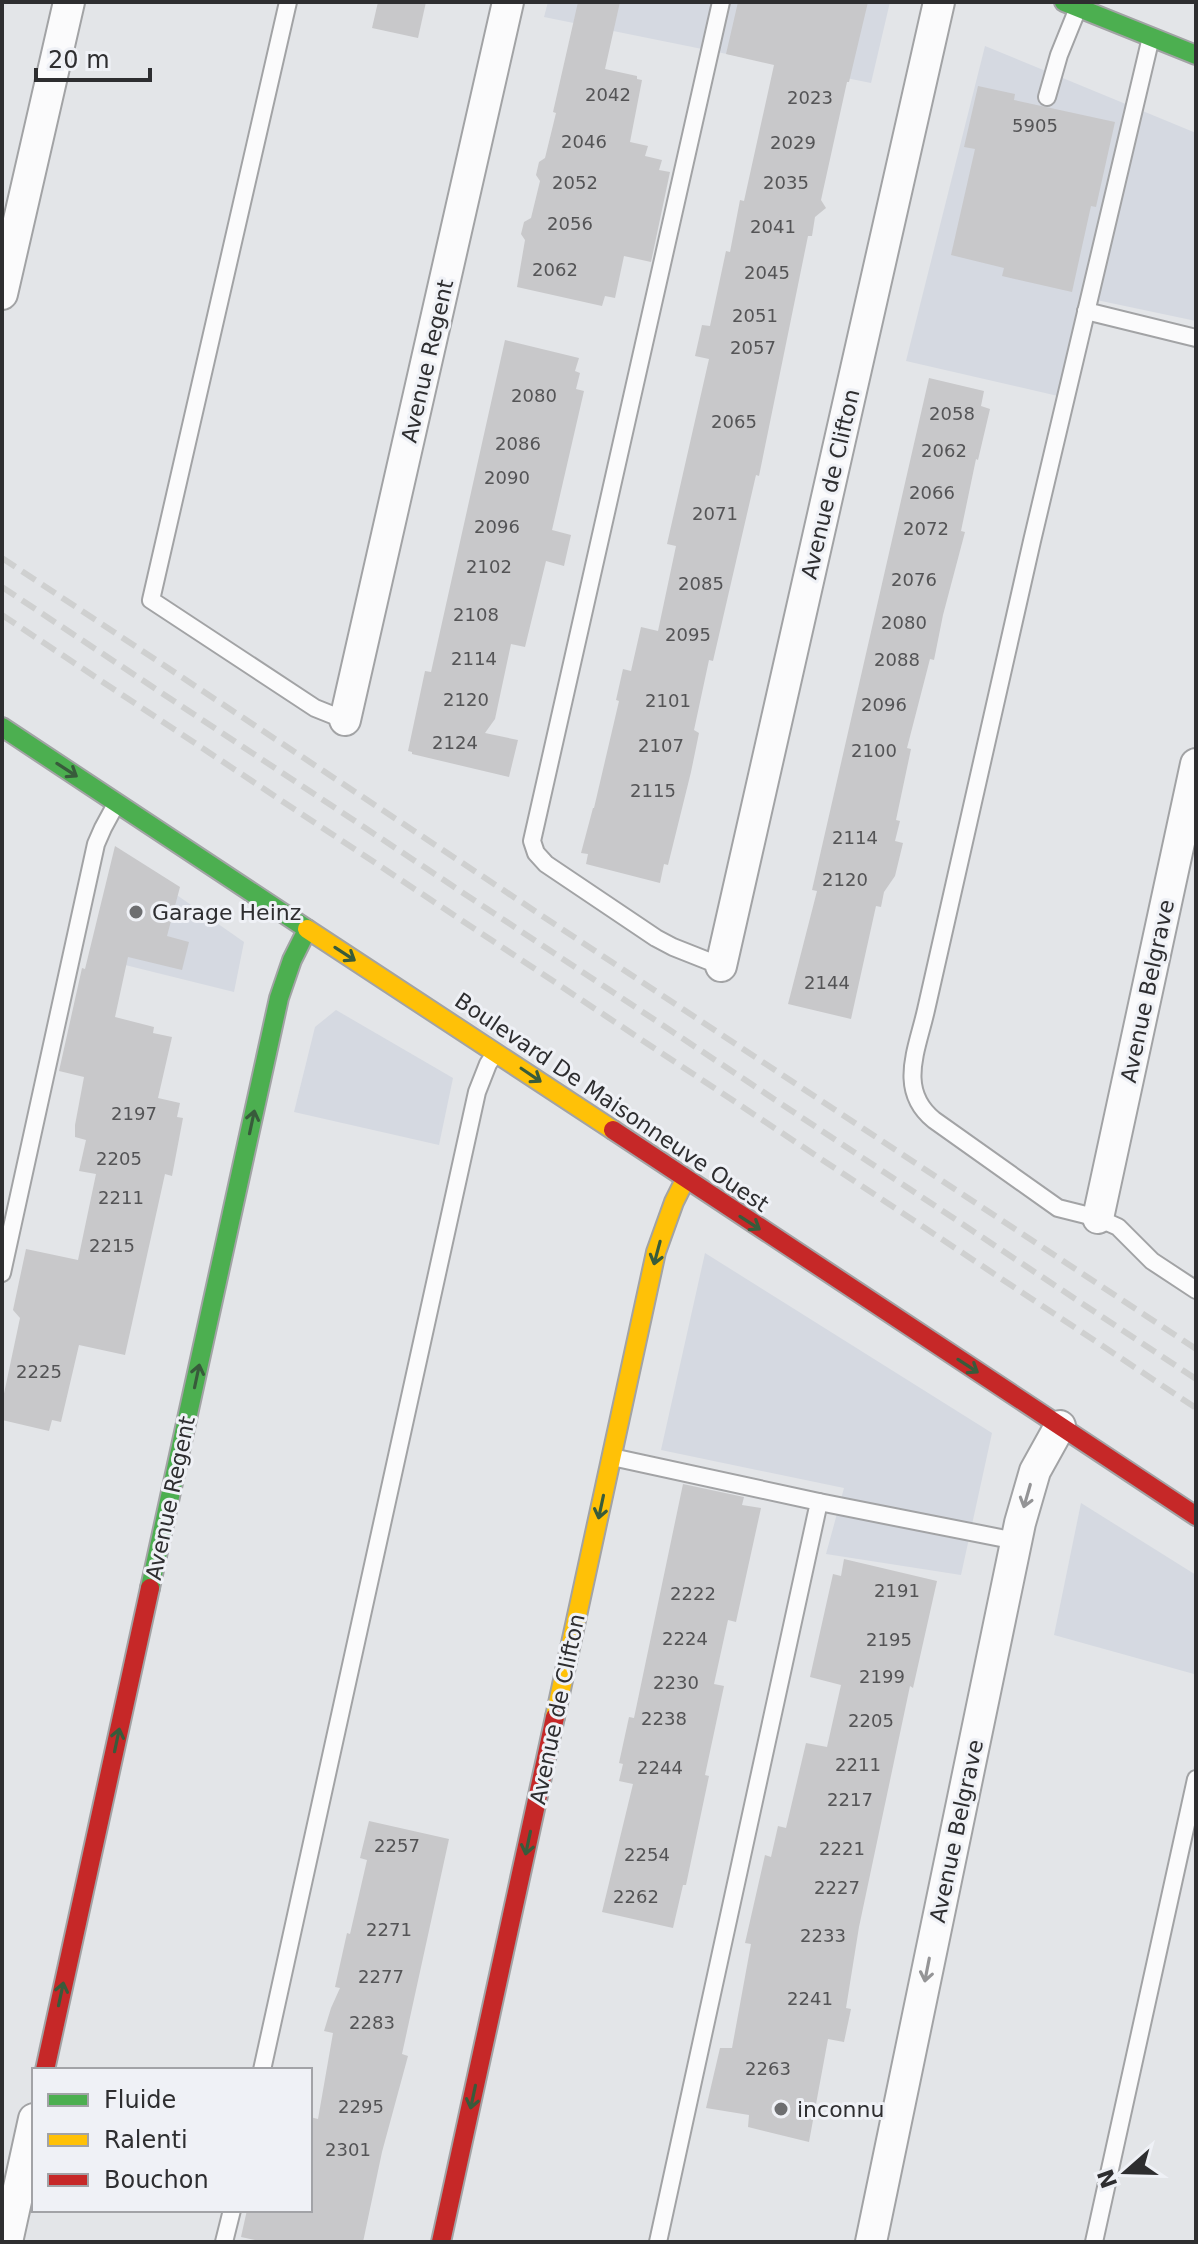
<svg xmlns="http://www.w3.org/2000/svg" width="1198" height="2244" viewBox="0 0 1198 2244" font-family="'DejaVu Sans',sans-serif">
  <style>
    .built { fill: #d5d9e1 }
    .building { fill: #c8c8ca }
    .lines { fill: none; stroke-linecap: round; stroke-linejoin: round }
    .lane-casing { stroke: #a2a3a5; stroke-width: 20 }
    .street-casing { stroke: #a2a3a5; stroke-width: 34 }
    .fast-casing { stroke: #a2a3a5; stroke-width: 22 }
    .slow-casing { stroke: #a2a3a5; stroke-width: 22 }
    .jam-casing { stroke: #a2a3a5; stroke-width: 22 }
    .lane { stroke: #fbfbfc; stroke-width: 16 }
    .street { stroke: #fbfbfc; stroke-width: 30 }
    .fast { stroke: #4caf50; stroke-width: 18 }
    .slow { stroke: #ffc107; stroke-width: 18 }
    .jam { stroke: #c62828; stroke-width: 18 }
    .rail { stroke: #cfd0d0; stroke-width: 6; stroke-dasharray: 16 8; stroke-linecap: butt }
    .oneway { stroke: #385b3b }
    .oneway2 { stroke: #949496 }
    .poi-dot { fill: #6d6e70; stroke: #eff1f6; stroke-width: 3 }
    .labels { text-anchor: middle; stroke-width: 6; stroke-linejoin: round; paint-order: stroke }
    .number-label { font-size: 18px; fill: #545456 }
    .street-label { font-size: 22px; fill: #2e2e30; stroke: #eff1f6 }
    .poi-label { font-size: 22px; fill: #2e2e30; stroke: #eff1f6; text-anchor: start }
  </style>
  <rect width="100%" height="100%" fill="#e3e5e8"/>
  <g class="built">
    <polygon points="548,2 890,2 871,83 544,17"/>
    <polygon points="985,46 1196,133 1196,321 1087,298 1058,396 906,361"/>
    <polygon points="118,854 244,942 234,992 93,957"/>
    <polygon points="336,1010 453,1078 439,1145 294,1112 315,1027"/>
    <polygon points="705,1253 992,1433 961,1575 826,1554 844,1488 661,1450"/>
    <polygon points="1081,1503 1196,1575 1196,1666 1194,1674 1054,1635"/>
  </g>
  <g class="building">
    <polygon points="378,2 426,2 418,38 372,28"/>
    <polygon points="578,2 620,2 605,69 637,76 637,79 642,80 630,142 648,146 645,156 662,160 659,170 670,172 651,262 624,256 615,298 605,296 602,306 517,287 525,240 521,234 524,222 531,218 540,181 536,175 539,162 545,158 556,113 553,112"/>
    <polygon points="738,2 868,2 849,82 847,82 821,200 826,208 815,217 812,236 808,236 759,476 756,475 713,661 709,660 694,730 699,733 691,772 668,865 664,864 660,883 586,864 588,854 581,853 593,808 594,808 619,701 616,700 623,669 631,671 641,627 658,631 676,546 667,544 709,359 695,356 702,325 710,326 726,251 730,252 740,200 744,201 774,65 726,54"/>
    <polygon points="978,86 1015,94 1014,100 1115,122 1096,207 1091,206 1072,292 1002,276 1004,268 951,255 975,149 964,147"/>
    <polygon points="505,340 579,358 575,371 580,373 576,389 584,391 552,530 571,535 564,566 546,561 525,647 511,644 495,719 485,733 518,740 509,777 412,754 412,752 408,751 425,671 431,672"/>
    <polygon points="929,378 984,391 981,406 990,409 978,460 976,459 961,531 965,532 943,615 934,660 930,659 907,748 911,749 896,820 900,821 895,841 903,843 895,876 884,892 881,907 876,906 851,1019 788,1004 817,891 812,890"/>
    <polygon points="115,846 180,887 167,936 189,942 182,970 128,957 115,1017 154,1027 153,1033 172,1037 158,1098 180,1103 177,1117 183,1118 172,1176 165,1174 125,1355 79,1345 61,1422 52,1420 49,1431 2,1420 2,1403 20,1318 13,1310 26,1249 78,1260 96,1174 79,1171 86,1140 75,1137 75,1125 84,1077 59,1071 82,968 85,969"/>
    <polygon points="683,1484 744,1497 742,1505 761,1508 736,1622 728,1620 714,1684 724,1686 705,1775 709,1776 686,1885 683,1885 673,1928 602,1912 633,1784 619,1781 623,1764 619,1763 629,1717 634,1718"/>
    <polygon points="844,1559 937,1581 913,1688 910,1686 859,1927 846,2008 851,2009 844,2042 828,2039 809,2142 748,2127 749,2115 706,2108 720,2048 732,2048 751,1944 745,1943 765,1855 771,1857 778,1826 786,1828 806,1743 827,1747 841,1685 810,1677 833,1574 841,1576"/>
    <polygon points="369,1821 449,1839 402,2054 408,2056 382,2152 363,2242 265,2242 241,2237 247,2210 310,2210 310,2117 318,2119 333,2033 324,2031 331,2008 340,1988 335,1987 347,1933 350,1934 367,1860 360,1858"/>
  </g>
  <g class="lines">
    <g class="lane-casing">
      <g id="lane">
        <polyline points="288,2 151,600 315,708 345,720"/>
        <path d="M 1151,37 L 1032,541 L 926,1010 C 917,1050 897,1090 934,1120 L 1058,1208 L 1098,1218 L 1118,1227 L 1152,1261 L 1196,1290"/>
        <polyline points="1047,97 1059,55 1078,8"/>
        <polyline points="1086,311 1196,338"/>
        <polyline points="721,966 673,947 656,938 546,864 536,853 532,841 721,2"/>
        <polyline points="2,1273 96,844 103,828 116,804"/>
        <polyline points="612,1457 819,1502 658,2242"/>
        <polyline points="819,1502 1016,1541"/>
        <polyline points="262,2070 477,1092 488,1064 494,1055"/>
        <polyline points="224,2242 232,2210"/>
        <polyline points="1094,2242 1196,1779"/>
      </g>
    </g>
    <g class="street-casing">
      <g id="street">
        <polyline points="2,294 69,2"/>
        <polyline points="345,720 508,2"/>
        <polyline points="721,966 939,2"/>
        <polyline points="1098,1218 1196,764"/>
        <polyline points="7,2242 34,2119"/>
        <polyline points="871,2242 1020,1523 1035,1471 1060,1426"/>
      </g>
    </g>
    <g class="fast-casing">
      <g id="fast">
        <polyline points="1064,2 1196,55"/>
        <polyline points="2,727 307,929"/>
        <polyline points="150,1588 279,998 292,960 307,930"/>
      </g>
    </g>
    <g class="slow-casing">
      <g id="slow">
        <polyline points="307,929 613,1130"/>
        <polyline points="555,1717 656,1252 674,1202 685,1180"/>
      </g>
    </g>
    <g class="jam-casing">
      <g id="jam">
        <polyline points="613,1130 1196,1516"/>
        <polyline points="45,2070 150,1588"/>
        <polyline points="441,2242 555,1717"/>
      </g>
    </g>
    <use href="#lane" class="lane"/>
    <use href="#street" class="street"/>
    <use href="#fast" class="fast"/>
    <use href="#slow" class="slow"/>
    <use href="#jam" class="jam"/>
    <g class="rail">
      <polyline points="2,558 1196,1349"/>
      <polyline points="2,587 1196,1379"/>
      <polyline points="2,615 1196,1408"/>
    </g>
  </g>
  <defs><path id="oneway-shaft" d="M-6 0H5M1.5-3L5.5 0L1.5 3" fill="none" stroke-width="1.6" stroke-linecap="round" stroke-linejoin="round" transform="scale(2)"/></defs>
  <g class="oneway">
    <use href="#oneway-shaft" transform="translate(67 770) rotate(33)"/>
    <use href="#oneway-shaft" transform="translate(345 954) rotate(33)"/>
    <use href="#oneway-shaft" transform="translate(531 1075) rotate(34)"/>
    <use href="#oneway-shaft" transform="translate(252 1122) rotate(-78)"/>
    <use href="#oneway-shaft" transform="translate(750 1223) rotate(33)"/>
    <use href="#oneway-shaft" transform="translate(657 1253) rotate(105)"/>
    <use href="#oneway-shaft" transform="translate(968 1366) rotate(33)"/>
    <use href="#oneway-shaft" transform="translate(197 1376) rotate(-78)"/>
    <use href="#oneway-shaft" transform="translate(601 1507) rotate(102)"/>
    <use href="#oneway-shaft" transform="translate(117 1740) rotate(-78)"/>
    <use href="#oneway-shaft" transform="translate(528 1843) rotate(102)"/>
    <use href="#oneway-shaft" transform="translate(61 1994) rotate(-78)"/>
    <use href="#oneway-shaft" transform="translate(473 2097) rotate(102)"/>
  </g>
  <g class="oneway2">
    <use href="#oneway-shaft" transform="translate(1027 1496) rotate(106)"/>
    <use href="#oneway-shaft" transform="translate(927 1970) rotate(101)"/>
  </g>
  <g class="poi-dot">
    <circle cx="136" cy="912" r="8"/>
    <circle cx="781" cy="2109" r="8"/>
  </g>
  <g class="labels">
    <g class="number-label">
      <text x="608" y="101">2042</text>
      <text x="810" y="104">2023</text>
      <text x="1035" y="132">5905</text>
      <text x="584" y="148">2046</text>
      <text x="793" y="149">2029</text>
      <text x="575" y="189">2052</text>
      <text x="786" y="189">2035</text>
      <text x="570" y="230">2056</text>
      <text x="773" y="233">2041</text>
      <text x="555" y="276">2062</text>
      <text x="767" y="279">2045</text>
      <text x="755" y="322">2051</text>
      <text x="753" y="354">2057</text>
      <text x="534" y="402">2080</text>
      <text x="952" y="420">2058</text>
      <text x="734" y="428">2065</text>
      <text x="518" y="450">2086</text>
      <text x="944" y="457">2062</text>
      <text x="507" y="484">2090</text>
      <text x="932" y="499">2066</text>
      <text x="715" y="520">2071</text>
      <text x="497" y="533">2096</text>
      <text x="926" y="535">2072</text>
      <text x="489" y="573">2102</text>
      <text x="914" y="586">2076</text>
      <text x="701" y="590">2085</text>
      <text x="476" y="621">2108</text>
      <text x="904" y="629">2080</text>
      <text x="688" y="641">2095</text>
      <text x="474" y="665">2114</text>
      <text x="897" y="666">2088</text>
      <text x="466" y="706">2120</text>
      <text x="668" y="707">2101</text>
      <text x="884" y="711">2096</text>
      <text x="455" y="749">2124</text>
      <text x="661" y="752">2107</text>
      <text x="874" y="757">2100</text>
      <text x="653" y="797">2115</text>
      <text x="855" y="844">2114</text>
      <text x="845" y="886">2120</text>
      <text x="827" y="989">2144</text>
      <text x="134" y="1120">2197</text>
      <text x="119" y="1165">2205</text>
      <text x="121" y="1204">2211</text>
      <text x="112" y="1252">2215</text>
      <text x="39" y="1378">2225</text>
      <text x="897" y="1597">2191</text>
      <text x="693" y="1600">2222</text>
      <text x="685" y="1645">2224</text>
      <text x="889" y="1646">2195</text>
      <text x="882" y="1683">2199</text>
      <text x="676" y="1689">2230</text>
      <text x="664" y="1725">2238</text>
      <text x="871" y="1727">2205</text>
      <text x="858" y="1771">2211</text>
      <text x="660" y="1774">2244</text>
      <text x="850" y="1806">2217</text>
      <text x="397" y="1852">2257</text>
      <text x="842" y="1855">2221</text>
      <text x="647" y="1861">2254</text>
      <text x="837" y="1894">2227</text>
      <text x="636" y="1903">2262</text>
      <text x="389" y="1936">2271</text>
      <text x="823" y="1942">2233</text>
      <text x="381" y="1983">2277</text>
      <text x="810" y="2005">2241</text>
      <text x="372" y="2029">2283</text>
      <text x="768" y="2075">2263</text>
      <text x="361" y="2113">2295</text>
      <text x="348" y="2156">2301</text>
    </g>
    <g class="street-label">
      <text transform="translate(427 361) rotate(-77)" y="8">Avenue Regent</text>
      <text transform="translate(830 484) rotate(-77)" y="8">Avenue de Clifton</text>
      <text transform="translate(1147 991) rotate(-78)" y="8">Avenue Belgrave</text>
      <text transform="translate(612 1102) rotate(34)" y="8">Boulevard De Maisonneuve Ouest</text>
      <text transform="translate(170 1498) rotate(-78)" y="8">Avenue Regent</text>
      <text transform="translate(557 1709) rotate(-78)" y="8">Avenue de Clifton</text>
      <text transform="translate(956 1831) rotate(-78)" y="8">Avenue Belgrave</text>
    </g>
    <g class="poi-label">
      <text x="152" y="920">Garage Heinz</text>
      <text x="797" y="2117">inconnu</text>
    </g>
  </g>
  <rect width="1198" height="2244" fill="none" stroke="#2e2e30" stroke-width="8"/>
  <rect x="32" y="2068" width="280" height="144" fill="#eff1f6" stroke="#a2a3a7" stroke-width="2"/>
  <rect x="48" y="2094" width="40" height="12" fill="#4caf50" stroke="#a2a3a7" stroke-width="2"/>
  <text x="104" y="2108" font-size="24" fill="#2e2e30">Fluide</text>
  <rect x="48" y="2134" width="40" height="12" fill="#ffc107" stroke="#a2a3a7" stroke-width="2"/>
  <text x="104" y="2148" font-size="24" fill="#2e2e30">Ralenti</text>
  <rect x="48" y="2174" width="40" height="12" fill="#c62828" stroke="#a2a3a7" stroke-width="2"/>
  <text x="104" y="2188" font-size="24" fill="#2e2e30">Bouchon</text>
  <g transform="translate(1126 2172) rotate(250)" stroke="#eff1f6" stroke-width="6" paint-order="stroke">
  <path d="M0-6L14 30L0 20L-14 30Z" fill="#2e2e30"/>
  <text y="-12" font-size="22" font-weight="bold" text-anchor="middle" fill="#2e2e30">N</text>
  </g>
  <path d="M36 68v12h114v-12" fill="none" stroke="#2e2e30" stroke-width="4"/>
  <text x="48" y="68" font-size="24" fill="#2e2e30" stroke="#eff1f6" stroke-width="6" paint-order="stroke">20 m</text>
</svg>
